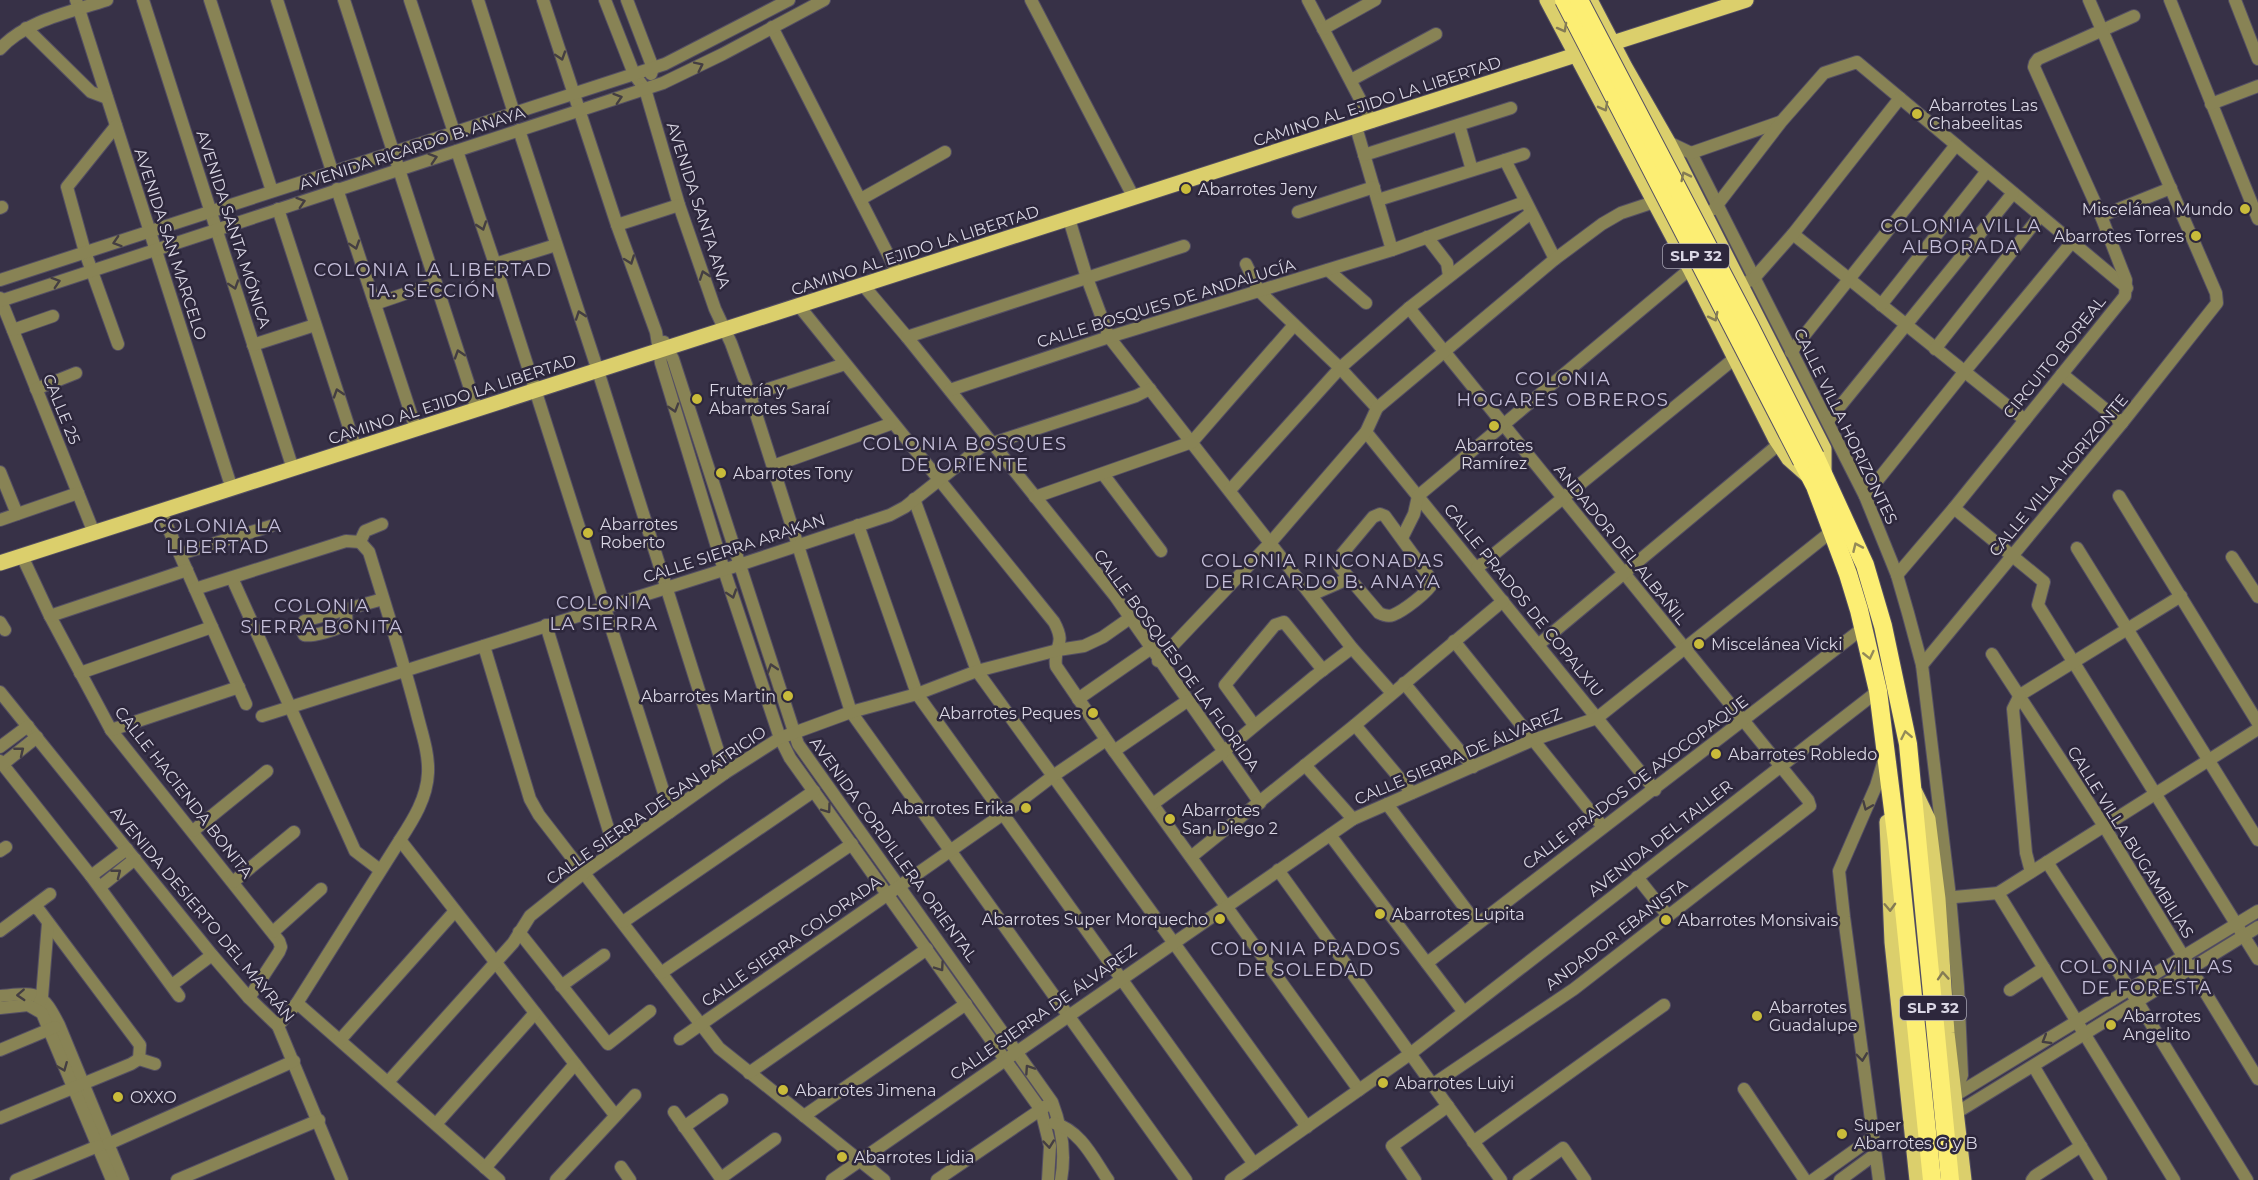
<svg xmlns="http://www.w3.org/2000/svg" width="2258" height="1180" viewBox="0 0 2258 1180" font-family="Montserrat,sans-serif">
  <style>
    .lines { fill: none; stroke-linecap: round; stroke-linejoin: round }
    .minor-casing { stroke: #544f63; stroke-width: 14 }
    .major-casing { stroke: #544f63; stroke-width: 17 }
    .highway-casing { stroke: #544f63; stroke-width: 20 }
    .minor { stroke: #888355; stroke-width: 12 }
    .major { stroke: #dbcf6c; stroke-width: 15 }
    .highway { stroke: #fcee73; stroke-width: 18 }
    .highway-bridge-casing { stroke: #544f63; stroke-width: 20; stroke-linecap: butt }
    .highway-bridge { stroke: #fcee73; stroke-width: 18 }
    .oneway { stroke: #847b54 }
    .oneway2 { stroke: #443e42 }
    .oneway3 { stroke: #948a58 }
    .poi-dot { fill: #c9bb3a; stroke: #2d273c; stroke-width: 2 }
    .labels { text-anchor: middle; stroke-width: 5; stroke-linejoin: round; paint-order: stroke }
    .shield { fill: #2d273c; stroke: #a5a2b2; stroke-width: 1.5 }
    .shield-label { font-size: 15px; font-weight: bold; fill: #d9d6e4 }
    .street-label { font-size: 16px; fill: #d9d6e4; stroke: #2d273c }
    .poi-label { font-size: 16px; fill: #d9d6e4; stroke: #2d273c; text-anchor: start }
    .neighbourhood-label { font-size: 18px; letter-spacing: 1.5px; fill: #c5bfda; stroke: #2d273c }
  </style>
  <rect width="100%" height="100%" fill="#373147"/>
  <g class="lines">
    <g class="minor-casing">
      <g id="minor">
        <polyline points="76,0 232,489"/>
        <polyline points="143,0 293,469"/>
        <polyline points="210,0 272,191"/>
        <polyline points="277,0 332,171"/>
        <polyline points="344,0 477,410"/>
        <polyline points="410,0 454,132"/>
        <polyline points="478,0 514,113"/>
        <polyline points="543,0 617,225 656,332 661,363 724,570 780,738 790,758 1041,1110 1050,1146 1048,1180"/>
        <polyline points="605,0 634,74 645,89 679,205 715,309 731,343 750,395 851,712 1186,1180"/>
        <polyline points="627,0 653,68 651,74"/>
        <polyline points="1031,0 1134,198"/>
        <polyline points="1308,0 1372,122"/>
        <polyline points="2170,0 2258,219"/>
        <polyline points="2235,0 2258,59"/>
        <polyline points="772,27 898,274"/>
        <polyline points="26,28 91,92 107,98"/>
        <polyline points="1323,29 1375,0"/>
        <path d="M 0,49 C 26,20 71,12 107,0"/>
        <polyline points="1351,80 1436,34"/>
        <polyline points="2211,104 2258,86"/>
        <polyline points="1459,125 1472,170"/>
        <polyline points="116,126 67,187 85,252 118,344"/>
        <polyline points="1356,127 1392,250"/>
        <polyline points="519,130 598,371 725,773"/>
        <polyline points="1668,142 1691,153 1865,496 1897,575 1908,613 1922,665 1950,897 1958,987 1962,1075 1955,1095"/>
        <polyline points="457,151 495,264 670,812"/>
        <polyline points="1691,153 1780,122"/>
        <polyline points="1364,155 1511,108"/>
        <polyline points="1505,160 1555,259"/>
        <polyline points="337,189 416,429"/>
        <polyline points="861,199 945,152"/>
        <polyline points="1378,200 1524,154"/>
        <polyline points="0,208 2,207"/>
        <polyline points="278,209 356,449"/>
        <polyline points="1714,209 1781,122 1824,73 1857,62 2127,288"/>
        <polyline points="1298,212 1374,187"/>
        <polyline points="2101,216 2171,188"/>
        <polyline points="1069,219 1087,278 1109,337 1352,648 1392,693"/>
        <polyline points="617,225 679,205"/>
        <polyline points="1793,234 2025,420"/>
        <polyline points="1427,237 1447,263 1449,276"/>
        <polyline points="495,264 556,245"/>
        <polyline points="1246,264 1259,291 1340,368 1377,408"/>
        <polyline points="1328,270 1366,303"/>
        <polyline points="0,280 665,64 789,0"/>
        <polyline points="1749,281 1755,277 1793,234 1900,98"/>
        <polyline points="863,285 907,337 1115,596 1260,803"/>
        <polyline points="0,298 94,533"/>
        <polyline points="0,301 663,83 723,54 824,0"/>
        <polyline points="375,304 436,283"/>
        <polyline points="1881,305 1987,171"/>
        <path d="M 799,306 L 1054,622 C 1067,646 1053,645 1056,666 L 1114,751 L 1359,1090"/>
        <polyline points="1409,308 1808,800 1810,806 1574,989 1432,1085"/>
        <polyline points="13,330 53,316"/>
        <polyline points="907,337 1184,246"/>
        <path d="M 664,342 L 673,359 L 798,744 L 1052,1102 C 1062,1128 1066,1152 1061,1180"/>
        <polyline points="253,345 315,325"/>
        <polyline points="1935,349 2040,216"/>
        <polyline points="1791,352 1956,145"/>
        <polyline points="2062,374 2122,423"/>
        <polyline points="36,389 76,373"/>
        <polyline points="950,390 1109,337 1392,250 1525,202"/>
        <polyline points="750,395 845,364"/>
        <polyline points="1828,421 2013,193"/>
        <polyline points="1366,432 1655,790"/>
        <polyline points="773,466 893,423"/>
        <polyline points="0,472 17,514"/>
        <polyline points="1103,474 1161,551"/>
        <polyline points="1230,490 1340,368 1409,308 1531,213"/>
        <polyline points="1865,496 1965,371 2072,242"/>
        <polyline points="2119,496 2258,723"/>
        <polyline points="1035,497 1192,442 1294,325"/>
        <polyline points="914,499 977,671 1307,1127"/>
        <polyline points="1954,508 2044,582 2038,605 2258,959"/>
        <polyline points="161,512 246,704"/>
        <path d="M 1380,514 L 1385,516 L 1433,582 C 1429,592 1403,611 1393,615 C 1388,617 1383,615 1379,613 L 1339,566 L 1339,559 L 1342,554 L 1373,517 Z"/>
        <polyline points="0,520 78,493"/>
        <polyline points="858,525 917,694 1254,1164"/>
        <polyline points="1402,538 1414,514 1418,496 1690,269"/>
        <polyline points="360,542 365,531 382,524"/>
        <polyline points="2077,548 2258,840"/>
        <polyline points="180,554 271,526"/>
        <polyline points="22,556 50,616 111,730 279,941 281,947 279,952 249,998"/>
        <polyline points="2232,557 2258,597"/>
        <polyline points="1477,568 1735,358"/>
        <polyline points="1897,575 1954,508 2125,296 2126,280 2101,216 2034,67 2035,63 2038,59 2134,16"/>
        <polyline points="232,578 355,851 380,870"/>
        <polyline points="195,589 346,541 360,542"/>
        <polyline points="1311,595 1350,578"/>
        <path d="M 346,610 C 346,616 348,621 343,625 C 337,630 311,637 304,635 L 301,628 L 304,621 L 383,599"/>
        <polyline points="50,616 187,570"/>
        <polyline points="0,622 5,630"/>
        <polyline points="546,625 615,851"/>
        <polyline points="1454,641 1603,827"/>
        <polyline points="1538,645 1779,444"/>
        <polyline points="484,646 530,799 539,815 719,1048 884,1180"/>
        <polyline points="1992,654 2104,826 2258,1079"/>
        <polyline points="1158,661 1271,542 1366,432 1377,408 1555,259 1602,224 1621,213 1654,202"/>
        <polyline points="1922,665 2122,423 2217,303 2216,293 2089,0"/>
        <polyline points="80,673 212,627"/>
        <polyline points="1404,683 1473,767"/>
        <polyline points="0,692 212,955 249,998 278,1026 342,1180"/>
        <polyline points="2020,695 2181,596"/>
        <polyline points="2020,695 2013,709 2026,853 2031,872"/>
        <polyline points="1078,699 1150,649"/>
        <polyline points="262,716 739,565 890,515 905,507 981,447 1136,396 1150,389"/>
        <polyline points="1254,725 1225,685 1275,625 1284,622 1323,670"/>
        <polyline points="1355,725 1412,793"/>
        <polyline points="111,730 239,687"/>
        <polyline points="0,747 28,726"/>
        <polyline points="1114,751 1187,701"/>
        <polyline points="0,761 91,876 179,996"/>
        <polyline points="3,764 37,737"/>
        <polyline points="1305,765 1353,819"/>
        <polyline points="1153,804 1223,752 1315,676 1352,648"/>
        <polyline points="1387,804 1477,924"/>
        <polyline points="193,831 267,771"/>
        <polyline points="1330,835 1463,1011"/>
        <polyline points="400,840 615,1115"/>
        <polyline points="0,851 6,847"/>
        <polyline points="1191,857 1355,725 1503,601"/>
        <polyline points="2047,862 2137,1001 2247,1180"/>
        <polyline points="1278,870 1501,1180"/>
        <polyline points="91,876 127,849"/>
        <polyline points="1637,877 1668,916"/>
        <polyline points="233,882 294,832"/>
        <polyline points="100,887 135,859"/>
        <polyline points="1998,893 2174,1180"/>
        <polyline points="1944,898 1998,893 2258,729"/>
        <polyline points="34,907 39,910 140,1045 139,1059"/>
        <polyline points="623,922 814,791"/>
        <polyline points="0,931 50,894"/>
        <polyline points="273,932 321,889"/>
        <polyline points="519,932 608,1044 650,1011"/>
        <polyline points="1427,963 1863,628"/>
        <polyline points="661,973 852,844"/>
        <polyline points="172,985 212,955"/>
        <polyline points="561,986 604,955"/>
        <polyline points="2010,990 2044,968"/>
        <path d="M 0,996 C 38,993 41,990 59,1025 L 123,1180"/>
        <polyline points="40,1002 42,997 48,923"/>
        <polyline points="297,1003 499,1180"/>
        <polyline points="0,1008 28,1005 42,1013 112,1180"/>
        <path d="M 278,1026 L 297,1003 L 400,840 C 413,820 427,798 428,773 C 429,752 421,731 416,710 C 402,657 385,604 369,552 L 360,542"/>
        <polyline points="680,1039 1003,814 1053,776 1106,740"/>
        <polyline points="340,1040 455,911"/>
        <polyline points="0,1050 55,1027"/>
        <polyline points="139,1059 155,1064"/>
        <polyline points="2034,1067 2101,1180"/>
        <polyline points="749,1073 927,949"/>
        <polyline points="388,1082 513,943 530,916 585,872 725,773 780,738 851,712 917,694 977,671 1058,650 1084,646 1103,637 1130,618"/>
        <polyline points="1744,1089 1805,1180"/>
        <polyline points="1954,1096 2258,911"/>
        <polyline points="674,1112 722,1180"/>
        <polyline points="1956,1113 2258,927"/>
        <polyline points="804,1116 966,1004"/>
        <polyline points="0,1118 131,1064 139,1059"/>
        <path d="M 1054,1123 C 1081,1131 1093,1158 1108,1180"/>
        <polyline points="436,1124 535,1013"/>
        <polyline points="684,1127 722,1100"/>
        <polyline points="1473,1142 1664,1005"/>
        <polyline points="108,1144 294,1061"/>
        <polyline points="621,1167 630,1180"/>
        <polyline points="485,1168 575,1064"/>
        <polyline points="721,1178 775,1139"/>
        <polyline points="16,1180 98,1146"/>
        <polyline points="177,1180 319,1120"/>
        <polyline points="556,1180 635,1095"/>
        <polyline points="832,1180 1353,819 1533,740 1597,718 1832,531"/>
        <polyline points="937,1180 1046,1106"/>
        <polyline points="1231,1180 1410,1054 1878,691"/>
        <polyline points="1415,1180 1392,1146 1448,1106"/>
        <polyline points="1519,1180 1563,1148 1585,1180"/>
        <polyline points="1813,1180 1872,1138"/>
        <polyline points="1840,1180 1874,1155"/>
        <polyline points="1879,1180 1844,917 1839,871 1876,786 1884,760"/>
        <polyline points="2032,1180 2035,1176 2081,1146"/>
      </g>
    </g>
    <g class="major-casing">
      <g id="major">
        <polyline points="1547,0 1690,269 1775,438 1789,459 1807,475"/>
        <polyline points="1590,0 1625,67 1668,142 1824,449 1824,473"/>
        <polyline points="0,563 1746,0"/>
        <polyline points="1915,792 1928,819 1938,899 1947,1033 1964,1180"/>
        <polyline points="1887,822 1892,942 1917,1180"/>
      </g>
    </g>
    <g class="highway-casing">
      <g id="highway">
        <polyline points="1815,456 1865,565 1883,626 1908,744 1950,1180"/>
        <polyline points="1802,461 1815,486 1848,574 1859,610 1878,691 1897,842 1932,1180"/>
      </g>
    </g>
    <use href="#minor" class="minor"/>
    <use href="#major" class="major"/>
    <use href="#highway" class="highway"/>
    <g class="highway-bridge-casing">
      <g id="highway-bridge">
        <polyline points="1564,0 1802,461"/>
        <polyline points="1579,0 1749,325 1815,456"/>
      </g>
    </g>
    <use href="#highway-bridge" class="highway-bridge"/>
  </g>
  <defs><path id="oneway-chevron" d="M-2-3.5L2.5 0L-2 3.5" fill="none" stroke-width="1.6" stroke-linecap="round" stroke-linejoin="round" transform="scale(1.5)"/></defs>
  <g class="oneway">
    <use href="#oneway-chevron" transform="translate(1563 28) rotate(61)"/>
    <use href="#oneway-chevron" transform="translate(1604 107) rotate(62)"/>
    <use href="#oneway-chevron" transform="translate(1685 176) rotate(-116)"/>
    <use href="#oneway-chevron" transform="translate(1714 317) rotate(63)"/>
    <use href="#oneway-chevron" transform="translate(1890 907) rotate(88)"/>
    <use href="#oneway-chevron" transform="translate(1943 976) rotate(-94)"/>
  </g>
  <g class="oneway2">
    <use href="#oneway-chevron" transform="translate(561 56) rotate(72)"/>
    <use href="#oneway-chevron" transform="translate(699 66) rotate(-26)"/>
    <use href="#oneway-chevron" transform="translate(618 98) rotate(-18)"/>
    <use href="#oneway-chevron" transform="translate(433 158) rotate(-18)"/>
    <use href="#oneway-chevron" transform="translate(301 202) rotate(-18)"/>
    <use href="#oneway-chevron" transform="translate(482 226) rotate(71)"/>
    <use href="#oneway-chevron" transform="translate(117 242) rotate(162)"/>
    <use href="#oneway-chevron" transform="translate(355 245) rotate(72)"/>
    <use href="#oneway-chevron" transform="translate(630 260) rotate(70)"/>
    <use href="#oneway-chevron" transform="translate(704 275) rotate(-109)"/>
    <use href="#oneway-chevron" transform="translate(56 282) rotate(-18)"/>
    <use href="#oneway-chevron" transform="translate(234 285) rotate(72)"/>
    <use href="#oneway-chevron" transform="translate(580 315) rotate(-109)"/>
    <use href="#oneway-chevron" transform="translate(459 354) rotate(-108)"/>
    <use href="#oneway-chevron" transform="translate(338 393) rotate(-108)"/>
    <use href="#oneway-chevron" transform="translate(674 408) rotate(73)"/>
    <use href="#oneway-chevron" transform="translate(732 594) rotate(72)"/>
    <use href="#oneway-chevron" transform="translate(772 668) rotate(-108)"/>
    <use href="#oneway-chevron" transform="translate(20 751) rotate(-39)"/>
    <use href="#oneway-chevron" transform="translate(1867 806) rotate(113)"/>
    <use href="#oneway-chevron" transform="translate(827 809) rotate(54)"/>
    <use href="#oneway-chevron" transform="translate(117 873) rotate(-38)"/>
    <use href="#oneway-chevron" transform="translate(940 967) rotate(55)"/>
    <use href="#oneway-chevron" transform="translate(21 995) rotate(177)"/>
    <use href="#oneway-chevron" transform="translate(2046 1040) rotate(149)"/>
    <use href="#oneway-chevron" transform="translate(1862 1057) rotate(83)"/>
    <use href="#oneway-chevron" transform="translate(63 1067) rotate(68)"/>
    <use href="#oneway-chevron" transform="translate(1029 1069) rotate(-124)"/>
    <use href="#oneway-chevron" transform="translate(1049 1144) rotate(84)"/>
  </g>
  <g class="oneway3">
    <use href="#oneway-chevron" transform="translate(1857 547) rotate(-114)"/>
    <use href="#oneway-chevron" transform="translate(1869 655) rotate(77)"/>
    <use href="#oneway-chevron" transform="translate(1906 735) rotate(-101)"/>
  </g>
  <g class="poi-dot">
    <circle cx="1917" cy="114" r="6"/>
    <circle cx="1186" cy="189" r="6"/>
    <circle cx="2245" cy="209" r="6"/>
    <circle cx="2196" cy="236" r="6"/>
    <circle cx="697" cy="399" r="6"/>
    <circle cx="1494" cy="426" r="6"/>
    <circle cx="721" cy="473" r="6"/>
    <circle cx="588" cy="533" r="6"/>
    <circle cx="1699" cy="644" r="6"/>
    <circle cx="788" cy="696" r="6"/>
    <circle cx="1093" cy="713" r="6"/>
    <circle cx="1716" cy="754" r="6"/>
    <circle cx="1026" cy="808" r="6"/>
    <circle cx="1170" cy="819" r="6"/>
    <circle cx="1380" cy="914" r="6"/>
    <circle cx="1220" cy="919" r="6"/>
    <circle cx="1666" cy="920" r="6"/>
    <circle cx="1757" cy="1016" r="6"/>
    <circle cx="2111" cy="1025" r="6"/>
    <circle cx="1383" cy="1083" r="6"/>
    <circle cx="783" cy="1090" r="6"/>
    <circle cx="118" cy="1097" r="6"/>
    <circle cx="1842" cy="1134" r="6"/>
    <circle cx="842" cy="1157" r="6"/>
  </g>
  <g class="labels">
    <g class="shield">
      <rect x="1663" y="244" width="66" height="24" rx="4.5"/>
      <rect x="1900" y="996" width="66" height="24" rx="4.5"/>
    </g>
    <g class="shield-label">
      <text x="1696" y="261">SLP 32</text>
      <text x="1933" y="1013">SLP 32</text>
    </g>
    <g class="street-label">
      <text transform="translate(1377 101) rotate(-18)" y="6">CAMINO AL EJIDO LA LIBERTAD</text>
      <text transform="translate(412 148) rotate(-18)" y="6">AVENIDA RICARDO B. ANAYA</text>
      <text transform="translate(699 205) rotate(72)" y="6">AVENIDA SANTA ANA</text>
      <text transform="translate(234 229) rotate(72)" y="6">AVENIDA SANTA MÓNICA</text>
      <text transform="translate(171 244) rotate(72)" y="6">AVENIDA SAN MARCELO</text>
      <text transform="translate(915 250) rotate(-18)" y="6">CAMINO AL EJIDO LA LIBERTAD</text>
      <text transform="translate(1166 303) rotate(-17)" y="6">CALLE BOSQUES DE ANDALUCÍA</text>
      <text transform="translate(2054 357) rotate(-51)" y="6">CIRCUITO BOREAL</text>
      <text transform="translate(452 399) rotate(-18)" y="6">CAMINO AL EJIDO LA LIBERTAD</text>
      <text transform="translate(62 409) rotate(68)" y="6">CALLE 25</text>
      <text transform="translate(1846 426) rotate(64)" y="6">CALLE VILLA HORIZONTES</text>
      <text transform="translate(2058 475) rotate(-50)" y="6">CALLE VILLA HORIZONTE</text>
      <text transform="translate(1621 544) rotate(51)" y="6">ANDADOR DEL ALBAÑIL</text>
      <text transform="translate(734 548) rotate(-18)" y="6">CALLE SIERRA ARAKAN</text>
      <text transform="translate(1524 600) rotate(51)" y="6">CALLE PRADOS DE COPALXIU</text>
      <text transform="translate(1177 660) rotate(54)" y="6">CALLE BOSQUES DE LA FLORIDA</text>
      <text transform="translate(1458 756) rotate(-23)" y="6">CALLE SIERRA DE ÁLVAREZ</text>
      <text transform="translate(1635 782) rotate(-37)" y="6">CALLE PRADOS DE AXOCOPAQUE</text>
      <text transform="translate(184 792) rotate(52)" y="6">CALLE HACIENDA BONITA</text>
      <text transform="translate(656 805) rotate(-35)" y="6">CALLE SIERRA DE SAN PATRICIO</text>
      <text transform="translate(1660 838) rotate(-38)" y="6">AVENIDA DEL TALLER</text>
      <text transform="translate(2131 842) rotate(58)" y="6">CALLE VILLA BUGAMBILIAS</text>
      <text transform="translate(894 849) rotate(54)" y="6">AVENIDA CORDILLERA ORIENTAL</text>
      <text transform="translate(203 914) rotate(50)" y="6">AVENIDA DESIERTO DEL MAYRÁN</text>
      <text transform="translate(1616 934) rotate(-37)" y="6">ANDADOR EBANISTA</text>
      <text transform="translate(791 941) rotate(-35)" y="6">CALLE SIERRA COLORADA</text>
      <text transform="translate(1043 1012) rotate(-35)" y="6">CALLE SIERRA DE ÁLVAREZ</text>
    </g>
    <g class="poi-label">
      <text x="1929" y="111">Abarrotes Las<tspan x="1929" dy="18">Chabeelitas</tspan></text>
      <text x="1198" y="195">Abarrotes Jeny</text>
      <text x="2233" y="215" text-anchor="end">Miscelánea Mundo</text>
      <text x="2184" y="242" text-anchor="end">Abarrotes Torres</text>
      <text x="709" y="396">Frutería y<tspan x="709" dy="18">Abarrotes Saraí</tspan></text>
      <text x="1494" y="451" text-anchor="middle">Abarrotes<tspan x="1494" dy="18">Ramírez</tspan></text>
      <text x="733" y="479">Abarrotes Tony</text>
      <text x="600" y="530">Abarrotes<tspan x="600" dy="18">Roberto</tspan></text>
      <text x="1711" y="650">Miscelánea Vicki</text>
      <text x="776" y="702" text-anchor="end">Abarrotes Martin</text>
      <text x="1081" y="719" text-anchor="end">Abarrotes Peques</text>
      <text x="1728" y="760">Abarrotes Robledo</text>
      <text x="1014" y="814" text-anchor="end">Abarrotes Erika</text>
      <text x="1182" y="816">Abarrotes<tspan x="1182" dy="18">San Diego 2</tspan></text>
      <text x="1392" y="920">Abarrotes Lupita</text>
      <text x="1208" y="925" text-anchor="end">Abarrotes Super Morquecho</text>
      <text x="1678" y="926">Abarrotes Monsivais</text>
      <text x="1769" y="1013">Abarrotes<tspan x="1769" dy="18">Guadalupe</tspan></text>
      <text x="2123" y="1022">Abarrotes<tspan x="2123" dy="18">Angelito</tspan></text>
      <text x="1395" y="1089">Abarrotes Luiyi</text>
      <text x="795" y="1096">Abarrotes Jimena</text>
      <text x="130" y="1103">OXXO</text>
      <text x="1854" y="1131">Super<tspan x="1854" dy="18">Abarrotes G y B</tspan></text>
      <text x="854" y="1163">Abarrotes Lidia</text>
    </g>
    <g class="neighbourhood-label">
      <text x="1961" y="232">COLONIA VILLA<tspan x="1961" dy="21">ALBORADA</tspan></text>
      <text x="433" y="276">COLONIA LA LIBERTAD<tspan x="433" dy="21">1A. SECCIÓN</tspan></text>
      <text x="1563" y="385">COLONIA<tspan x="1563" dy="21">HOGARES OBREROS</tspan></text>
      <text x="965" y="450">COLONIA BOSQUES<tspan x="965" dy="21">DE ORIENTE</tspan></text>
      <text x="218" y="532">COLONIA LA<tspan x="218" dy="21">LIBERTAD</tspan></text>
      <text x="1323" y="567">COLONIA RINCONADAS<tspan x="1323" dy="21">DE RICARDO B. ANAYA</tspan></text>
      <text x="604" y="609">COLONIA<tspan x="604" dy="21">LA SIERRA</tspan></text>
      <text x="322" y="612">COLONIA<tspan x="322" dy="21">SIERRA BONITA</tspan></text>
      <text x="1306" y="955">COLONIA PRADOS<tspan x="1306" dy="21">DE SOLEDAD</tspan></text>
      <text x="2147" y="973">COLONIA VILLAS<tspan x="2147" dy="21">DE FORESTA</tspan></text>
    </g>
  </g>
</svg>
